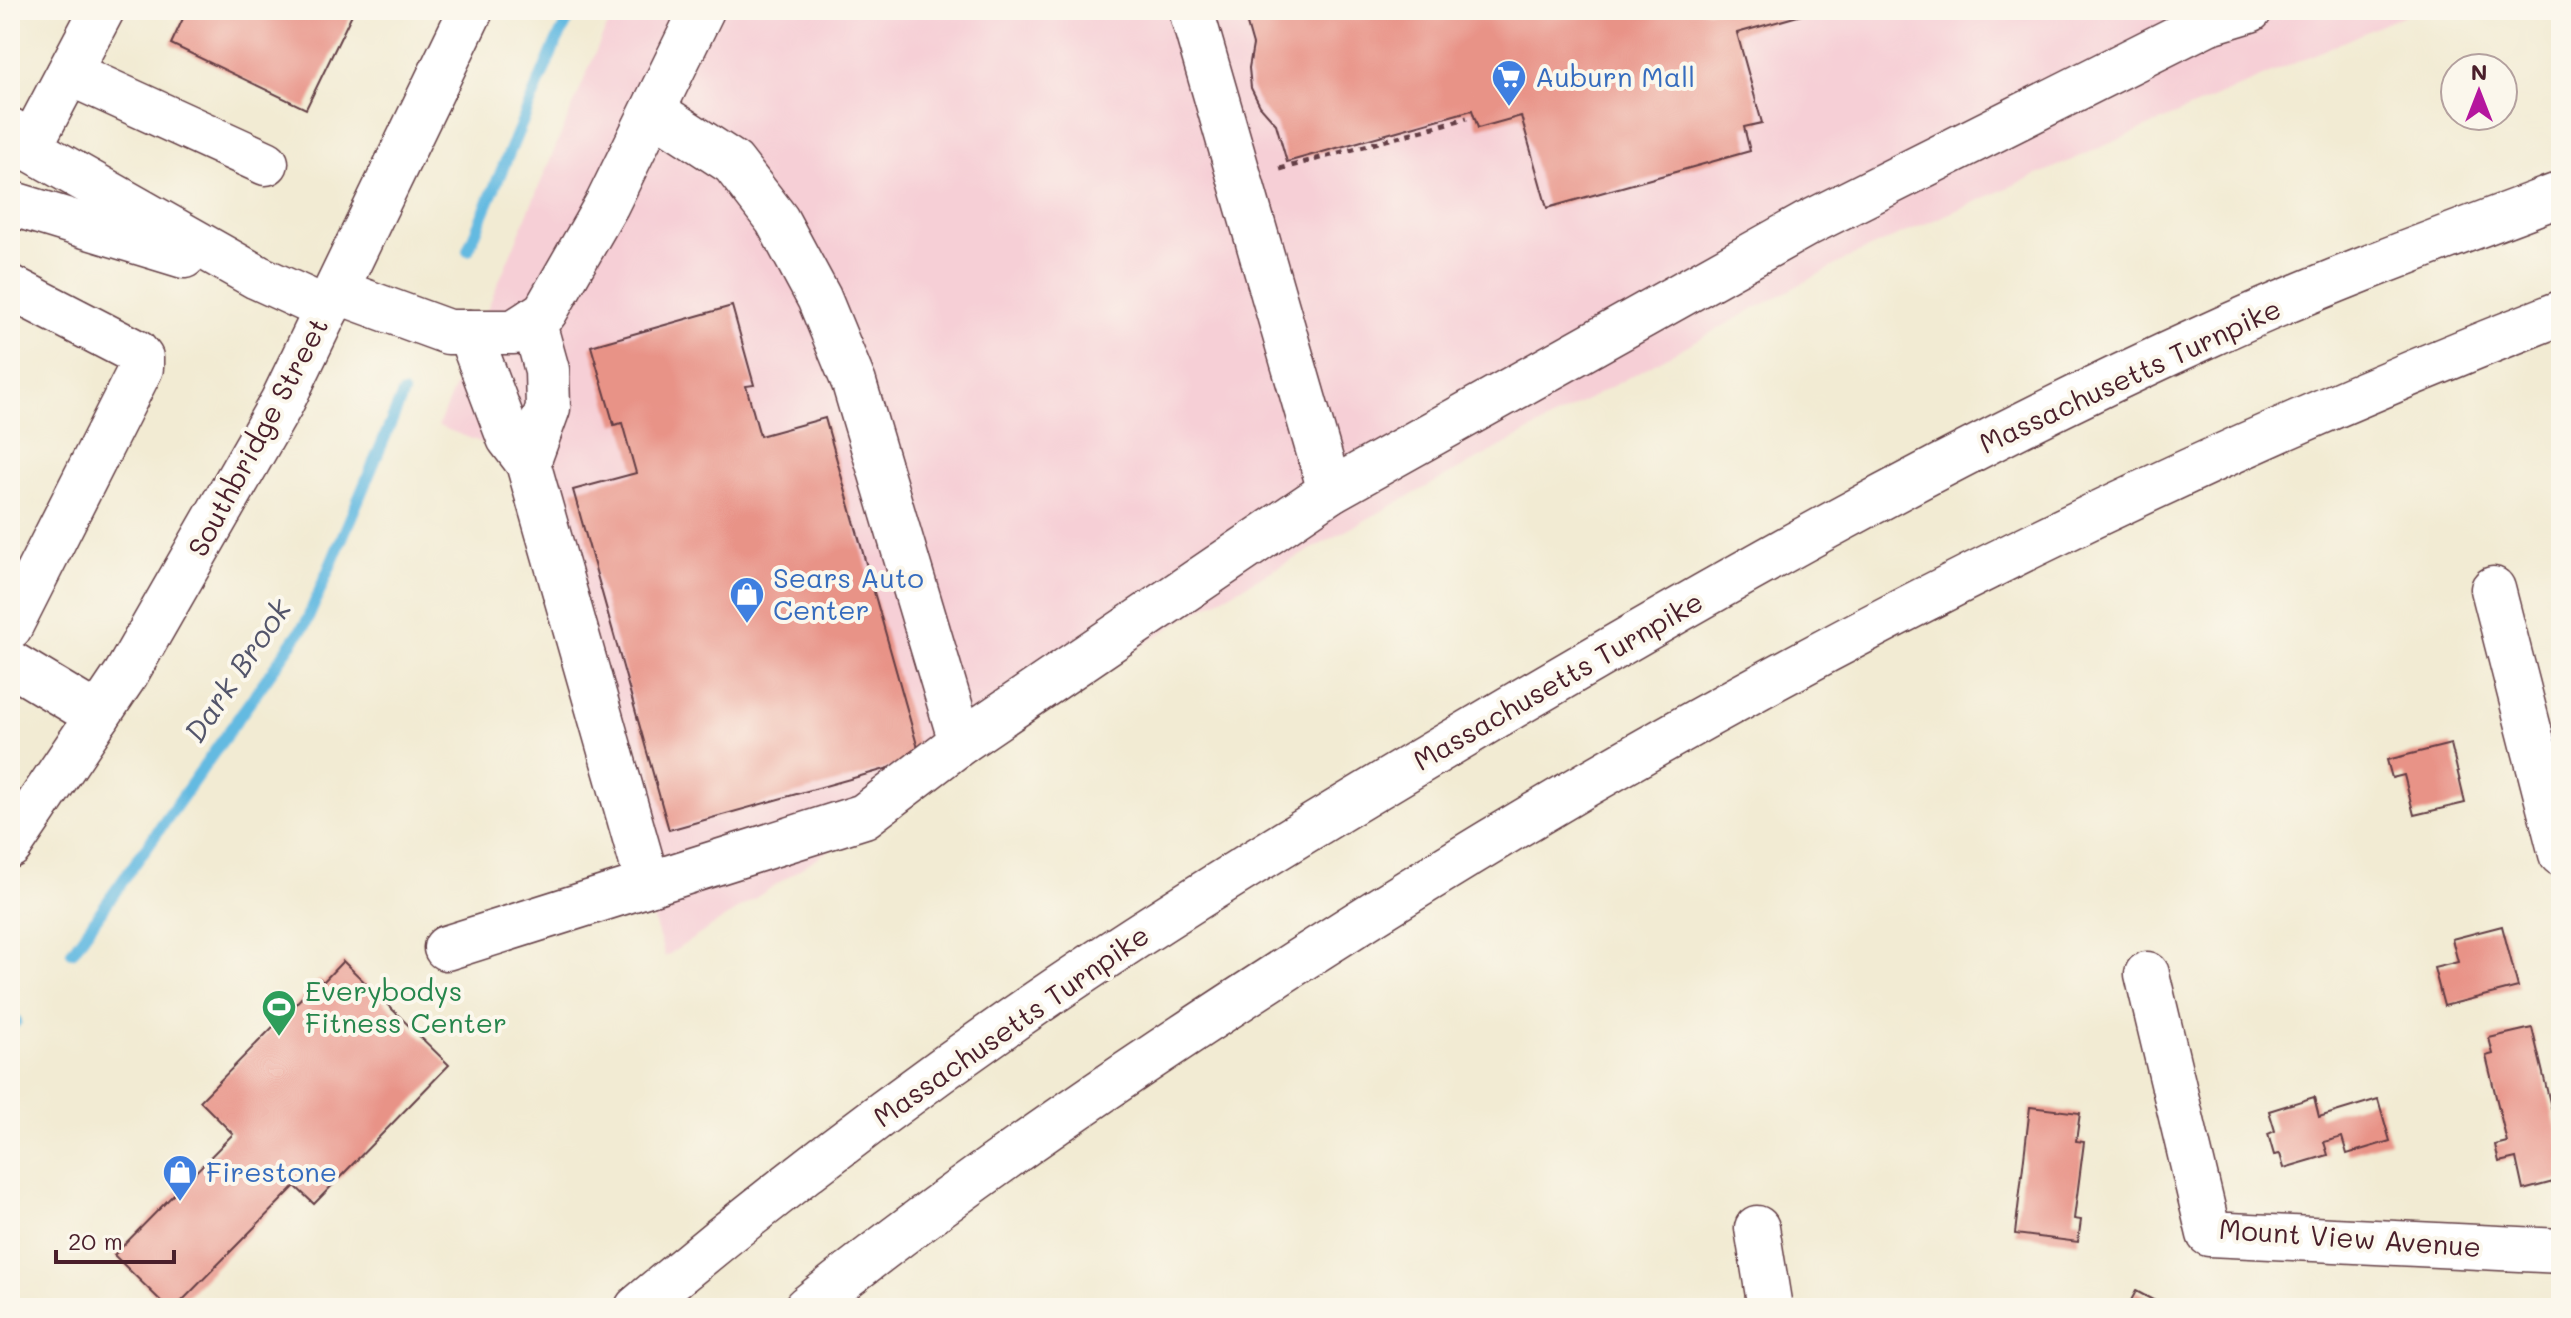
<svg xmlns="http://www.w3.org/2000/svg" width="2571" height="1318" viewBox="0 0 2571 1318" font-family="Mali,sans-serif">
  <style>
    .built { fill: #f6cfd6 }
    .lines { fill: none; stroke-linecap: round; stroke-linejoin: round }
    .stream { stroke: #64bae1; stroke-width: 12 }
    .building { fill: #e89387 }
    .minor-casing { stroke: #633e44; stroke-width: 47 }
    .major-casing { stroke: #633e44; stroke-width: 47 }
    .highway-casing { stroke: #633e44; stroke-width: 47 }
    .path { stroke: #633e44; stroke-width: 5; stroke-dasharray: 6 6; stroke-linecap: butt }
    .minor { stroke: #fff; stroke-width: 44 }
    .major { stroke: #fff; stroke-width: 44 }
    .highway { stroke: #fff; stroke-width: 44 }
    .labels { text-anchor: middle; stroke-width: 8; stroke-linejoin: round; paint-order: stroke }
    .shop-label { font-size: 28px; fill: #366cbe; stroke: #fbf7ec; text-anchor: start }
    .street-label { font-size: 28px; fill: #4a1f2b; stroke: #fbf7ec }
    .leisure-label { font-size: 28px; fill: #27864d; stroke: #fbf7ec; text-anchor: start }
    .water-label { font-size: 30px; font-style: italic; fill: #53556b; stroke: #fbf7ec }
  </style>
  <rect width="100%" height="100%" fill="#fbf7ec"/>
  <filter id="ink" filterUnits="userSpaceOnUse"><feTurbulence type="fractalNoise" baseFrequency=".0125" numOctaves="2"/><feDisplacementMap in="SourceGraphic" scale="16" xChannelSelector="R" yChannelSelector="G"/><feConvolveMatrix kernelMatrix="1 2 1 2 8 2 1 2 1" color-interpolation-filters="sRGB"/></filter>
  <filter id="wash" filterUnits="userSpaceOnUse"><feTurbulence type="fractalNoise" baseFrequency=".006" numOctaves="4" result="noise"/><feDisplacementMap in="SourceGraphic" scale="32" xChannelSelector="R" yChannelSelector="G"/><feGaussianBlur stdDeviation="1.8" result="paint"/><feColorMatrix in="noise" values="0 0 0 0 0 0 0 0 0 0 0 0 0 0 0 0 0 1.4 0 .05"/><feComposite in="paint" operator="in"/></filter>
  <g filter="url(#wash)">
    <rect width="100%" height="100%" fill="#f2ebd3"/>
    <polygon class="built" points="617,10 2416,10 1856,254 1185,618 665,957 514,455 438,426 602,37"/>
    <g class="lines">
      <g class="stream">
        <polyline points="468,250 554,47 573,10"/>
        <polyline points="72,952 306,623 403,394"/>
        <polyline points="10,1027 16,1021"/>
      </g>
    </g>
    <g id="blocks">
      <g class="building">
        <polygon points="187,10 354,10 306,109 171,44"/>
        <polygon points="1243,10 1816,10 1816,11 1737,33 1762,123 1744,127 1750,151 1547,208 1521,116 1478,128 1472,110 1287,162 1276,124 1260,106 1251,88 1249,68 1253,45"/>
        <polygon points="732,306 754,385 746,386 760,436 825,418 921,759 669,830 573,490 636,473 622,423 614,425 591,346"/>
        <polygon points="2451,744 2465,803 2414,815 2404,775 2392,778 2387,760"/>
        <polygon points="2502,926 2518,987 2444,1006 2434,968 2458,962 2452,939"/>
        <polygon points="343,961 449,1065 314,1204 295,1186 175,1308 168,1308 114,1255 233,1134 200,1101 320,979 323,982"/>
        <polygon points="2532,1028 2561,1148 2561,1180 2523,1190 2516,1158 2499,1162 2495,1145 2507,1142 2486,1056 2493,1054 2489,1038"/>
        <polygon points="2314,1097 2319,1117 2378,1099 2390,1141 2347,1154 2342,1137 2324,1142 2328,1155 2284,1168 2280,1154 2274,1155 2268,1134 2275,1131 2269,1111"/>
        <polygon points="2030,1107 2080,1113 2076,1141 2084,1142 2074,1219 2081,1220 2078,1242 2015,1234"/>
        <polygon points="2136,1291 2168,1308 2127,1308"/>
      </g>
    </g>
  </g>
  <g filter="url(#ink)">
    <use href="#blocks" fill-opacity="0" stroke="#633e44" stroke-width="2"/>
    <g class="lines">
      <g class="minor-casing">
        <g id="minor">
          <polyline points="1191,10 1330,491"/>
          <polyline points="69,73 266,163"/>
          <polyline points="10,130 29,148 257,277 327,309"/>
          <polyline points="29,148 102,10"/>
          <polyline points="10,203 184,256"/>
          <polyline points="10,287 136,352 141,358 141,368 10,627"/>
          <polyline points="336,291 448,332 514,332 545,312 607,204 702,10"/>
          <polyline points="469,332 509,438 528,463 648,884"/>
          <polyline points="528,463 548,408 547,370 533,320"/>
          <polyline points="2493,589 2561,854"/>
          <polyline points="10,663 98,716"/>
          <polyline points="961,742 1330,491 1807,224 2207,23 2250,10"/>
          <polyline points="446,948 864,816 961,742 854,383 819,298 777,220 733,163 653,111"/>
          <polyline points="2147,974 2209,1234 2561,1251"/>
          <polyline points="1757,1228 1770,1308"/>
        </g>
      </g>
      <g class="major-casing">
        <polyline id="major" points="10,846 126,674 282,402 471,10"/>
      </g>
      <g class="highway-casing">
        <g id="highway">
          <path d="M 637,1308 C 765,1200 900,1097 1038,1002 C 1174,909 1315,824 1456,740 C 1700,595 1948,453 2207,336 C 2322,283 2442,239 2561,194"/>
          <path d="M 806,1308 C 970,1177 1145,1059 1322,946 C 1714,695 2127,482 2561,313"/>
        </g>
      </g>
      <polyline class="path" points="1280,169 1467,118"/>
      <use href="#minor" class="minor"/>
      <use href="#major" class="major"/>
      <use href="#highway" class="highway"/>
    </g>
  </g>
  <defs>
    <g id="supermarket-pin" transform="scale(1.8)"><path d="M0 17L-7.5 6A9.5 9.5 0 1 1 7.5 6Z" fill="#3f7fe0" stroke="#fbf7ec"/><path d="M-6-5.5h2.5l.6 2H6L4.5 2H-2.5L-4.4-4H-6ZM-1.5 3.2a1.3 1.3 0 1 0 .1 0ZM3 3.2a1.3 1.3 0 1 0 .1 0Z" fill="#fff"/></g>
    <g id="shop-pin" transform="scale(1.8)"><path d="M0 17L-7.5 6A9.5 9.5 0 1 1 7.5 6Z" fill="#3f7fe0" stroke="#fbf7ec"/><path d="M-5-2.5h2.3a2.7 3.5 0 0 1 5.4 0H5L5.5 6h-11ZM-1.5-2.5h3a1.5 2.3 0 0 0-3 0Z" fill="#fff"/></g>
    <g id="stadium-pin" transform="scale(1.8)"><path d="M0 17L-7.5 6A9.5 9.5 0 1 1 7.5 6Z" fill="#2e9e5b" stroke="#fbf7ec"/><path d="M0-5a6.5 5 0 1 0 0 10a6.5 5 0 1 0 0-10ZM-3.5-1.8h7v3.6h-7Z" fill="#fff"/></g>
  </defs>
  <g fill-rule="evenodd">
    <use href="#supermarket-pin" x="1509" y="77"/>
    <use href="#shop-pin" x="747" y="594"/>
    <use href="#stadium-pin" x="279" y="1007"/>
    <use href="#shop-pin" x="180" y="1172"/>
  </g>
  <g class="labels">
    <g class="shop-label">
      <text x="1535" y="87">Auburn Mall</text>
      <text x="773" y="588">Sears Auto<tspan x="773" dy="32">Center</tspan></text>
      <text x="206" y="1182">Firestone</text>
    </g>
    <g class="street-label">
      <text transform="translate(2130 376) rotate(-25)" y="10">Massachusetts Turnpike</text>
      <text transform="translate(258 437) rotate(-62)" y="10">Southbridge Street</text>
      <text transform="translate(1558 681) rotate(-30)" y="10">Massachusetts Turnpike</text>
      <text transform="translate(1011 1026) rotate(-35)" y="10">Massachusetts Turnpike</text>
      <text transform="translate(2350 1238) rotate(4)" y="10">Mount View Avenue</text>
    </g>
    <g class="leisure-label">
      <text x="305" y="1001">Everybodys<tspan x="305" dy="32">Fitness Center</tspan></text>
    </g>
    <g class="water-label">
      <text transform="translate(238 671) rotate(-56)" y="10">Dark Brook</text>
    </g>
  </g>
  <rect width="2571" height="1318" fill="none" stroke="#fbf7ec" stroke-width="40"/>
  <g transform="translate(2479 92)"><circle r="38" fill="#fbf7ec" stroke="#b4a19f" stroke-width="2"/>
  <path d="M0-6L14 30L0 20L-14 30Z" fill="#b5179e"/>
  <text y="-12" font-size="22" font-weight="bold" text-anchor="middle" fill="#4a1f2b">N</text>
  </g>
  <path d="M56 1250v12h118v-12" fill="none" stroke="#4a1f2b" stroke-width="4"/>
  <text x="68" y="1250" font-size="24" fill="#4a1f2b" stroke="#fbf7ec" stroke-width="6" paint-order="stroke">20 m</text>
</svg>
